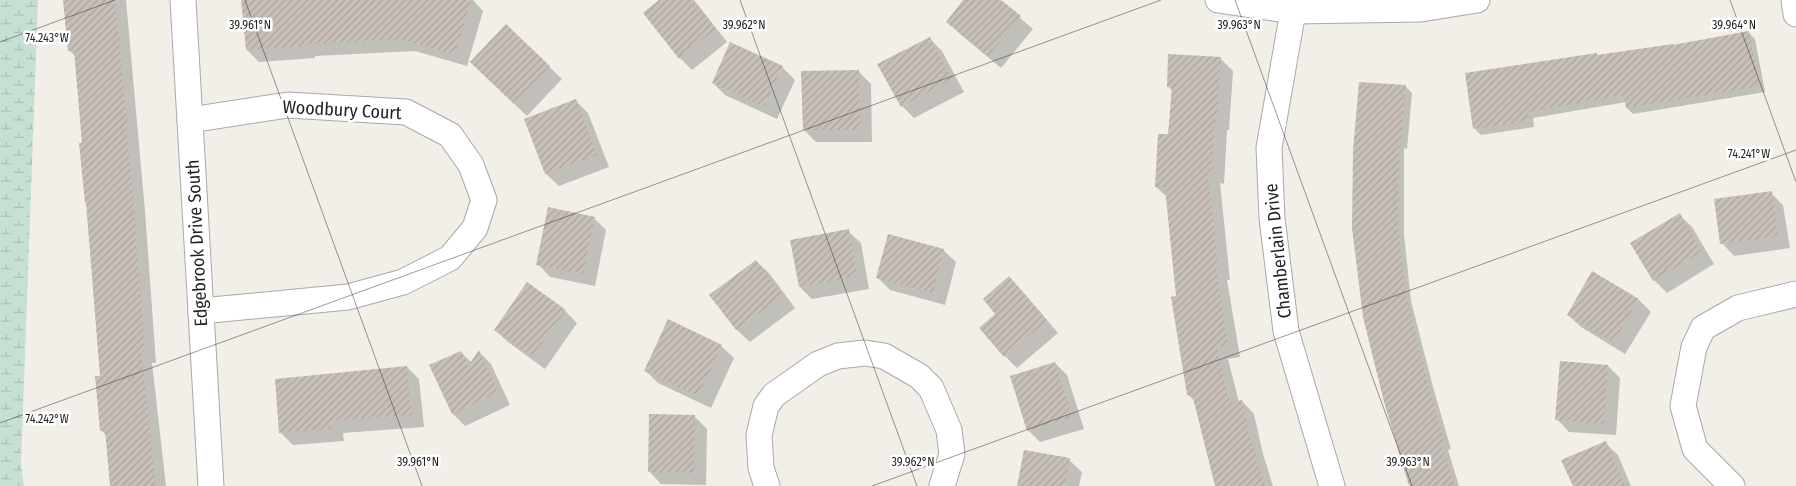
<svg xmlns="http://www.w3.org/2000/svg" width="1796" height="486" viewBox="0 0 1796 486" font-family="'Fira Sans Condensed',sans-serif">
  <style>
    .wetland { fill: url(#wetland-marsh) }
    .shadow { fill: #0003 }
    .building { fill: url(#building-hatch) }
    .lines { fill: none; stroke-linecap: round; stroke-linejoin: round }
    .street-casing { stroke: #a9a9a9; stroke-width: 27 }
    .street { stroke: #fff; stroke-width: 25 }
    .ticks { fill: none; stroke: #222; stroke-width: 1; stroke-opacity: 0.45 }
    .labels { text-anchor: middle; stroke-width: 5; stroke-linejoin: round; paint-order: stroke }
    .street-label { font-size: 18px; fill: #222; stroke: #fff }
    .ticks-label { font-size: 12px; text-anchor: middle; fill: #222; stroke: #fff; stroke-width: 5; stroke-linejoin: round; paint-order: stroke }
  </style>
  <defs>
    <pattern id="wetland-marsh" width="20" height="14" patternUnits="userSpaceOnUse" patternTransform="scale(1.25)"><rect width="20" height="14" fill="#c6e0d4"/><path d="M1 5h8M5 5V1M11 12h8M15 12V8" fill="none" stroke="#aac0b6"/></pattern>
    <pattern id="building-hatch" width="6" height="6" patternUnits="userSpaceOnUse" patternTransform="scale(1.25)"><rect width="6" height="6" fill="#c7bfb8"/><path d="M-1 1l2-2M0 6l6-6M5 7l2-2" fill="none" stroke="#aba49e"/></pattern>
  </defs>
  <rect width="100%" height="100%" fill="#f2efe9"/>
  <polygon class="wetland" points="0,0 38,0 21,464 24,486 0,486"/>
  <g class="shadow">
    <polygon points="64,0 126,0 145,211 156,363 152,363 166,486 112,486 107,436 101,430 101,377 76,57 69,50"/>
    <polygon points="242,0 473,0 483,11 467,66 415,51 315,56 315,58 259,62 247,50"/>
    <polygon points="661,0 694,0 727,42 692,70 680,58"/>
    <polygon points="965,0 999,0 1033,29 1001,68 960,34 948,21"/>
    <polygon points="506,25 562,79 527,116 484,75"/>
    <polygon points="1749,33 1755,39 1765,92 1633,114 1627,108 1626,102 1533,118 1534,127 1481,135 1475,129 1597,54 1599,57"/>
    <polygon points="929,38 942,51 964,92 914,118 902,106"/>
    <polygon points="731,44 782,67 795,80 777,119 725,95 713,83"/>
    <polygon points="1220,58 1233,71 1229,130 1227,130 1224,184 1220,183 1230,280 1227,280 1240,357 1228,359 1239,402 1242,401 1254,414 1263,454 1273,486 1216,486 1196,402 1188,395 1167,197 1156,187 1170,136 1172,91 1168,86"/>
    <polygon points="859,72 871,84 872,142 816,142 804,130"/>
    <polygon points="1405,86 1412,93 1407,149 1404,148 1404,234 1411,301 1433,387 1451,449 1448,450 1459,486 1410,486 1364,317"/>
    <polygon points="576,101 588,113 609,167 559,186 546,174 526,119"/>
    <polygon points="1771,193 1783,205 1790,248 1734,256 1722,243"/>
    <polygon points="1679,215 1692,227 1714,264 1667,293 1654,280 1632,243"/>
    <polygon points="594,218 606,230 595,286 550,277 538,264"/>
    <polygon points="848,231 861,243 869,289 812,299 800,287"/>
    <polygon points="943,250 956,262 945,305 890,290 878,278"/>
    <polygon points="756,261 769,273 795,308 750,342 737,330 711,296"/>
    <polygon points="1593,273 1639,300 1651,312 1625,354 1581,327 1568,315"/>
    <polygon points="1021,290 1058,333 1017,368 1005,356"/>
    <polygon points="565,311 577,323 545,369 508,342 495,330"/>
    <polygon points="721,346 734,358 711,408 658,383 646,371"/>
    <polygon points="461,352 472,363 479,352 491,364 510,405 465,426 453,414"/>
    <polygon points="1055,363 1067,375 1084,429 1040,442 1028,430"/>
    <polygon points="1608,366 1620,378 1616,435 1569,432 1557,419"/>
    <polygon points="407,367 419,379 424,427 343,433 344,441 293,445 281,433"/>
    <polygon points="695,417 707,429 706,485 661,484 649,471"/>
    <polygon points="1605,443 1618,455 1631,486 1574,486"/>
    <polygon points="1069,460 1082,472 1079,486 1018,486"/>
  </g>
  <g class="building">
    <polygon points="63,0 115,0 127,123 126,123 133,198 145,351 141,351 156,486 110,486 105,430 100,431 95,376 100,376 86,203 85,203 79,143 82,143 74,50 68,51"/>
    <polygon points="241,0 471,0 455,55 401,39 303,44 304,46 246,50"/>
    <polygon points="659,0 693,0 716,29 679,59 643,13"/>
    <polygon points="963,0 1001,0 1021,16 988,56 946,22"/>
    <polygon points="506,24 550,66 514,104 470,62"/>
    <polygon points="1749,31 1759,86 1626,108 1624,95 1527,112 1529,121 1473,129 1465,73 1597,53 1597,55 1673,44 1673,45"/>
    <polygon points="930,37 952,79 901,107 877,64"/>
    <polygon points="730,42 783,66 764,107 712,83"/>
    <polygon points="1168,54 1221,57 1217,118 1215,118 1212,172 1208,172 1218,268 1216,268 1228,345 1216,347 1230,403 1242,400 1251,441 1265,486 1215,486 1192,394 1187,395 1171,297 1176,296 1165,188 1155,187 1158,134 1168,134 1172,87 1167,87"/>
    <polygon points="859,70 860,130 803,130 801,71"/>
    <polygon points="1359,82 1406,85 1401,143 1399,143 1398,227 1406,294 1427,380 1445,443 1442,444 1455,486 1409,486 1384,402 1363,317 1352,228 1353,150"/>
    <polygon points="576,99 597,155 545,174 524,119"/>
    <polygon points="1772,191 1778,236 1720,244 1714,199"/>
    <polygon points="548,207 595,217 583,274 536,265"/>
    <polygon points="1680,213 1702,252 1653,281 1630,243"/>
    <polygon points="849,229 857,277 799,287 790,240"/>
    <polygon points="888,234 944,249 933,293 876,278"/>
    <polygon points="756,260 783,295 736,330 709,295"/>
    <polygon points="1592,271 1639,299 1613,343 1567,315"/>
    <polygon points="1009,276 1047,320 1004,357 979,328 995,314 983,299"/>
    <polygon points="527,282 566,310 532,357 494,330"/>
    <polygon points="668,319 722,345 698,396 644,371"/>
    <polygon points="479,350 499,392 452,414 429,365 461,351 468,366"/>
    <polygon points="1560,361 1608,365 1604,424 1555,420"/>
    <polygon points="1055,362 1072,417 1027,431 1010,376"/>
    <polygon points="407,366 412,415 331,421 332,429 279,433 275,379"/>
    <polygon points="649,414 695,415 694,473 648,472"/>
    <polygon points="1606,441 1625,486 1573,486 1561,460"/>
    <polygon points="1024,450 1070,458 1065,486 1017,486"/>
  </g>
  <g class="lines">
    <g class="street-casing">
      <g id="street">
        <polyline points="183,0 211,486"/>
        <polyline points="1218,0 1293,11 1421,9 1477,0"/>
        <polyline points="1794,0 1796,14"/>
        <polyline points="1293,11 1269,148 1272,218 1286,331 1332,486"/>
        <polyline points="190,120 288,105 406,112 450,135 471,165 484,200 475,228 450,258 403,282 348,297 201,311"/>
        <polyline points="767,486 761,468 759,435 766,406 774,395 818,364 838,356 865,353 884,356 919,376 931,388 949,430 952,454 942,486"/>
        <polyline points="1732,486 1695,449 1683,406 1694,347 1703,328 1738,308 1796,294"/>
      </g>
    </g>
    <use href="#street" class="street"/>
  </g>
  <path class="ticks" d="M 245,0 L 422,486M 740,0 L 917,486M 1235,0 L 1412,486M 1730,0 L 1796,182M 0,42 L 115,0M 0,423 L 1161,0M 872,486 L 1796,150"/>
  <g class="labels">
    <g class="street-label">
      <text transform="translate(342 110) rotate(3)" y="6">Woodbury Court</text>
      <text transform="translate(197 243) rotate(-93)" y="6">Edgebrook Drive South</text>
      <text transform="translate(1278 251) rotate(-96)" y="6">Chamberlain Drive</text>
    </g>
  </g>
  <g class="ticks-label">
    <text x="250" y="29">39.961°N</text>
    <text x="744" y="29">39.962°N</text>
    <text x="1734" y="29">39.964°N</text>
    <text x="1239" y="29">39.963°N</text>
    <text x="47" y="42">74.243°W</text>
    <text x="1749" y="158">74.241°W</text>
    <text x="47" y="423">74.242°W</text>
    <text x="418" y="466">39.961°N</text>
    <text x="913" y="466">39.962°N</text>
    <text x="1408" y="466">39.963°N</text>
  </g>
</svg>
